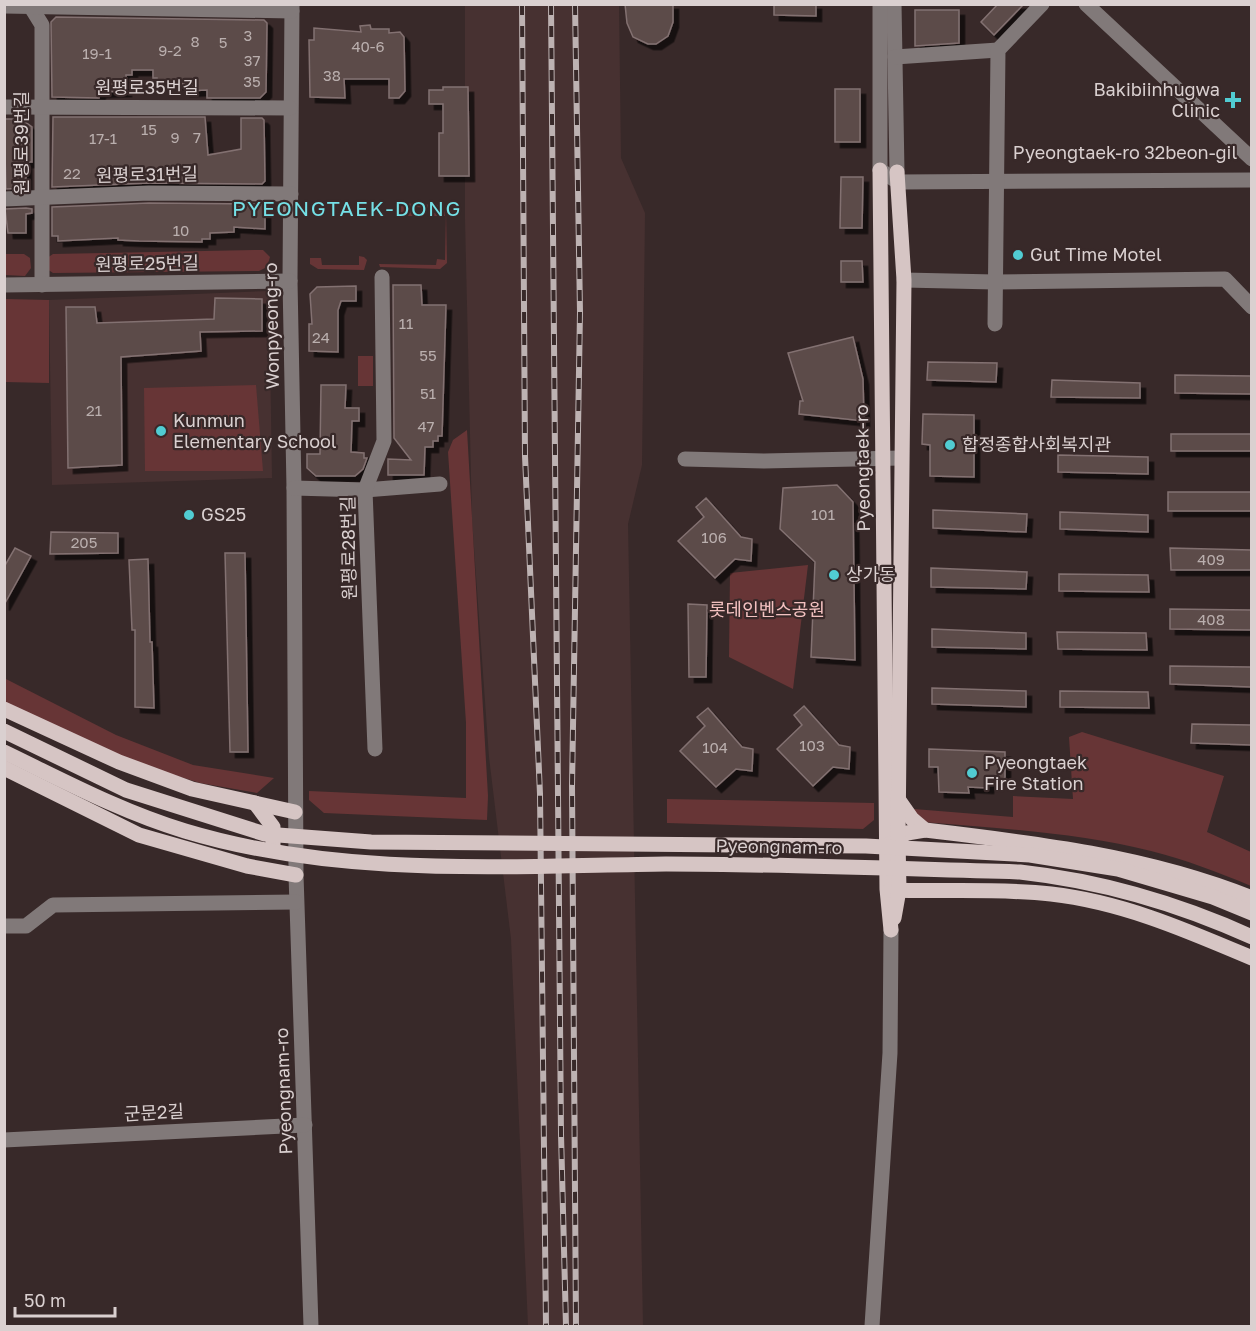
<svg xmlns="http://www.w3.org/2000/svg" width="1256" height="1331" viewBox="0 0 1256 1331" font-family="'Golos Text','Noto Sans KR',sans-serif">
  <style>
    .built { fill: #473131 }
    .green { fill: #673536 }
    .building { fill: #5b4b4a; stroke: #837171; stroke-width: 1.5; filter: url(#shadow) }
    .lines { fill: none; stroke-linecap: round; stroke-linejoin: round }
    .minor { stroke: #817979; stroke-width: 15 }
    .major { stroke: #d6c5c4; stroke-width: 15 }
    .rail-casing { stroke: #bdb2b2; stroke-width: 6 }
    .rail { stroke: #382929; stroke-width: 4; stroke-dasharray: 11; stroke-linecap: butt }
    .major-bridge { stroke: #d6c5c4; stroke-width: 15 }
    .poi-dot { fill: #51ccd2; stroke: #382929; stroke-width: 2 }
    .labels { text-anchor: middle; stroke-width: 4.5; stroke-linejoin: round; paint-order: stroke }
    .number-label { font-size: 15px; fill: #baafae }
    .street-label { font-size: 18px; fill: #dad0d0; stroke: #382929 }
    .poi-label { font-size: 18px; fill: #dad0d0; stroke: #382929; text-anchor: start }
    .park-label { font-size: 18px; fill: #f3c1c0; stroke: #382929 }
    .quarter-label { font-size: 21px; letter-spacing: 1.5px; fill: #75e1e7; stroke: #382929 }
  </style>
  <defs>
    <filter id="shadow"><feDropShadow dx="5.5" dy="5.5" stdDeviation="0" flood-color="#0009"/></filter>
  </defs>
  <rect width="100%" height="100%" fill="#382929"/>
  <g class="built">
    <polygon points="465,5 619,5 621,158 645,213 642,465 628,524 643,1326 528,1326 511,939 489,757 472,519 465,219"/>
    <polygon points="269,291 272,478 52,485 49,300"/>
  </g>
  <g class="green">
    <polygon points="398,203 440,205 444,209 445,216 432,216 432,208 415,207 415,216 403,216 397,211"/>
    <polygon points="446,211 447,263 440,269 380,267 379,264 436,265 437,259 445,260"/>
    <polygon points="254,250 263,250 270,257 267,267 259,271 53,273 47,269 47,258 53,254"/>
    <polygon points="5,254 24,254 30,258 31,268 25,276 5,275"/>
    <polygon points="359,256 364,257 367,260 364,270 318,269 310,264 310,258 321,258 322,265 359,265"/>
    <polygon points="5,299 49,300 49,383 5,382"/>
    <rect x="358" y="356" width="15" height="30"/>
    <polygon points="256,385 263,471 145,471 144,388"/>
    <polygon points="467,430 488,796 487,820 324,813 309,800 309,791 466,798 466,723 448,452 453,440"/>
    <polygon points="808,565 793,689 729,657 730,573"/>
    <polygon points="4,678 116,735 193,765 274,778 257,793 200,783 121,759 5,703"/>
    <path d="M 1082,732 L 1224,776 L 1207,832 L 1251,852 L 1251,886 C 1218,872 1186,860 1151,851 C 1080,833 996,828 922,822 L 916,816 L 914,809 L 1013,817 L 1013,796 L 1073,799 L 1069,737 Z"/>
    <polygon points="667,799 874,803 874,820 863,829 667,823"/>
  </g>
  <g class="building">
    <polygon points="625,4 673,4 673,22 668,36 656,44 648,44 633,37 627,23"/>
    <polygon points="774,4 816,4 816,16 774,15"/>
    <polygon points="998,4 1024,4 994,35 981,22"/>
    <polygon points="915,10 959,10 959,43 915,46"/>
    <polygon points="56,17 264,20 267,23 266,92 260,98 207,98 207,90 185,91 186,84 157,83 157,78 153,78 153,70 132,70 132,75 126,75 126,91 100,92 99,98 52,97 51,22"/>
    <polygon points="370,25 371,29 389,29 389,33 400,32 404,37 405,91 399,98 389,98 389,79 344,79 345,98 310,97 309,40 314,40 314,28 361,32 360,26"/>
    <polygon points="443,87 468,87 469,176 439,176 439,133 443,133 443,104 429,104 429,90 443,90"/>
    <rect x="835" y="89" width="25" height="53"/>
    <polygon points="53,117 205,117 208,155 241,149 241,118 262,118 264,120 265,181 262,184 149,183 52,187"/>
    <polygon points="4,119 21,119 32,127 32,162 26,162 26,188 6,189"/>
    <polygon points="841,177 863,177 862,228 840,228"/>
    <polygon points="149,203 263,204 265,207 265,229 234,227 234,232 210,233 210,239 202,239 202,242 139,241 118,240 118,238 58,241 58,236 52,236 52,207"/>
    <polygon points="26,208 32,209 32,213 26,214 26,233 8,233 5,209"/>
    <polygon points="841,261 862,261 863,282 841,282"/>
    <polygon points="393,285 421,285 422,305 446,305 442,436 438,436 438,441 433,441 433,447 425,447 424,475 388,475 388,459 411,460 394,438"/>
    <polygon points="356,286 356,301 341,301 338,310 338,352 309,351 309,324 312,324 310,294 317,287"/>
    <polygon points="215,298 262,299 262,331 200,332 201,351 121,357 122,465 68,468 66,307 95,307 97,323 214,319"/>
    <polygon points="853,337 863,379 864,421 799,414 800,401 803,401 788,353"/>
    <polygon points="928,362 997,363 996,382 927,380"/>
    <polygon points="1175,375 1251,376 1251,394 1175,393"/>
    <polygon points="1052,380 1140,383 1140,398 1051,397"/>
    <polygon points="321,385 346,385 345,408 359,408 359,421 352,421 351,452 364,453 364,458 367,458 363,469 355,476 316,476 307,468 307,454 320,454"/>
    <polygon points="923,414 974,415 974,477 930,476 930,445 922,444"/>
    <rect x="1171" y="434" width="80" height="17"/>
    <polygon points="1058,455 1148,457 1148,474 1058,472"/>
    <polygon points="837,485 853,502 855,660 811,657 815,562 780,529 783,488"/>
    <rect x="1168" y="492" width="83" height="19"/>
    <polygon points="706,498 741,537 752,539 751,561 735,559 715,578 678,541 704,517 696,507"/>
    <polygon points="933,510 1027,514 1026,532 933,528"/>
    <polygon points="1060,512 1148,515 1148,532 1060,529"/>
    <polygon points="51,532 118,533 118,553 50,554"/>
    <polygon points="15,548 31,556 4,605 4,567"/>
    <polygon points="1170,548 1251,550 1251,570 1171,570"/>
    <polygon points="225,553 245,553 248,752 230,752"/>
    <polygon points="148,559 150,642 152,642 154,708 135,707 135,630 132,630 129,560"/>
    <polygon points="931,568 1027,572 1026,589 931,587"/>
    <polygon points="1059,574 1148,575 1149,592 1059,591"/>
    <polygon points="688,604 707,605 706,677 689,677"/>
    <polygon points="1170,609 1251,610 1251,630 1170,629"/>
    <polygon points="932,629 1026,633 1026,649 932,647"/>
    <polygon points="1057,632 1146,633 1147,650 1058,649"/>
    <polygon points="1170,666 1251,667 1251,687 1170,684"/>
    <polygon points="932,688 1026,691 1026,707 932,704"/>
    <polygon points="1060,691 1148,692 1149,708 1060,707"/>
    <polygon points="804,706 839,745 850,747 849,769 833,767 813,786 777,749 802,725 794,715"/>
    <polygon points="708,708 742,747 753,749 752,771 736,769 716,787 680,751 705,726 697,717"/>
    <polygon points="1192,724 1251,725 1251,745 1191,743"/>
    <polygon points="929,749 1005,752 1005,779 989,778 988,788 968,787 969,793 939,792 938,767 929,767"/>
  </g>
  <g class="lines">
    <g class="minor">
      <polyline points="29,4 42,25 42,285"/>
      <polyline points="292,4 290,281 294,488 296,875 311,1326"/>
      <polyline points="894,4 897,172"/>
      <polyline points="1086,4 1252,159"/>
      <polyline points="4,6 292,11"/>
      <polyline points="895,57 998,50"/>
      <polyline points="4,107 290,108"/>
      <polyline points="880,170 898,182 1252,180"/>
      <polyline points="880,170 880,4"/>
      <polyline points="4,199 149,193 291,194"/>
      <polyline points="904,280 995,282 1225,279 1252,307"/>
      <polyline points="4,285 290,281"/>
      <polyline points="995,324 998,50 1042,4"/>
      <polyline points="685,459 764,461 901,458"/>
      <polyline points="294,488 365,490 440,484"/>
      <polyline points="375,749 365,490 384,441 382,277"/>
      <polyline points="4,926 26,926 53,905 296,902"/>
      <polyline points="4,1140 305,1125"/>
      <polyline points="872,1326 890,1053 891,930"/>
    </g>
    <g class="major">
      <polyline points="880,170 887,889 891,930"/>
      <polyline points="4,709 119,762 192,789 295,812"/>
      <polyline points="4,768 139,835 247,866 296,875"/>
      <polyline points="898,799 912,819 925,830"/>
      <polyline points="255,803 273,827 273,847"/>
      <path d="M 891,843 L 907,833 L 925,830 C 1036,843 1147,856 1252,898"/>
      <path d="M 890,890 C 943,892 997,888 1051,894 C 1122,902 1186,930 1252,958"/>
      <polyline points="894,918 899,890 898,839 904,280 897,172"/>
    </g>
    <g class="rail-casing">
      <g id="rail">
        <polyline points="522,4 525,456 540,794 546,1326"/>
        <polyline points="551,4 561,1134 566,1326"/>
        <polyline points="575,4 580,312 572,786 576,1326"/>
      </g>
    </g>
    <use href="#rail" class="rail"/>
    <g class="major-bridge">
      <polyline points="4,731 126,790 265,834 371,842 866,846 1030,855 1118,869 1213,897 1252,913"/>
      <path d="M 4,752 C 64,781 122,812 185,831 C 341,878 506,866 666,864 C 784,864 902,869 1020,872 C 1101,881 1177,903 1252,937"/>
    </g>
  </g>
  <g class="poi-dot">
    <path d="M1230 91h6v6h6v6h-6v6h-6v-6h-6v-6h6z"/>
    <circle cx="1018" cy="255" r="6"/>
    <circle cx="161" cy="431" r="6"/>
    <circle cx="950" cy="445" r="6"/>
    <circle cx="189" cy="515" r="6"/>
    <circle cx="834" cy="575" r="6"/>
    <circle cx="972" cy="773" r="6"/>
  </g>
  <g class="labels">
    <g class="number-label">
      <text x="248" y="41">3</text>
      <text x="195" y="47">8</text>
      <text x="223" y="48">5</text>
      <text x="368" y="52">40-6</text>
      <text x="170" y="56">9-2</text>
      <text x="97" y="59">19-1</text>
      <text x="252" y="66">37</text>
      <text x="332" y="81">38</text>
      <text x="252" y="87">35</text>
      <text x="149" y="135">15</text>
      <text x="175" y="143">9</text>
      <text x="197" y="143">7</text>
      <text x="103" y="144">17-1</text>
      <text x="72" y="179">22</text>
      <text x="181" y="236">10</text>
      <text x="406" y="329">11</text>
      <text x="321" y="343">24</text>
      <text x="428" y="361">55</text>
      <text x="428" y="399">51</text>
      <text x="94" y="416">21</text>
      <text x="426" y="432">47</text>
      <text x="823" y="520">101</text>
      <text x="714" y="543">106</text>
      <text x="84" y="548">205</text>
      <text x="1211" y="565">409</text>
      <text x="1211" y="625">408</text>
      <text x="812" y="751">103</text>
      <text x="715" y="753">104</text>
    </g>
    <g class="street-label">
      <text x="147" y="94">원평로35번길</text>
      <text transform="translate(22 143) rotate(-90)" y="6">원평로39번길</text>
      <text x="1125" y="159">Pyeongtaek-ro 32beon-gil</text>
      <text transform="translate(147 175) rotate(-1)" y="6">원평로31번길</text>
      <text transform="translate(147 264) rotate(-1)" y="6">원평로25번길</text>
      <text transform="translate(272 326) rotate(-91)" y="6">Wonpyeong-ro</text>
      <text transform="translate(863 468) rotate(-91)" y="6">Pyeongtaek-ro</text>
      <text transform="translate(349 548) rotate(-91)" y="6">원평로28번길</text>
      <text transform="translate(779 847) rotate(1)" y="6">Pyeongnam-ro</text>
      <text transform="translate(284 1091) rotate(-92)" y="6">Pyeongnam-ro</text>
      <text transform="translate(154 1113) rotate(-3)" y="6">군문2길</text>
    </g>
    <g class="poi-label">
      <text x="1220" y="96" text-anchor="end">Bakibiinhugwa<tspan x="1220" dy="21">Clinic</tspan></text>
      <text x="1030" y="261">Gut Time Motel</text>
      <text x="173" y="427">Kunmun<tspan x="173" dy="21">Elementary School</tspan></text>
      <text x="962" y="451">합정종합사회복지관</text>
      <text x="201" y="521">GS25</text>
      <text x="846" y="581">상가동</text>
      <text x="984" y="769">Pyeongtaek<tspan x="984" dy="21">Fire Station</tspan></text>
    </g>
    <g class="park-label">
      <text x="767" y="616">롯데인벤스공원</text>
    </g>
    <g class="quarter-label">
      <text x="347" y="216">PYEONGTAEK-DONG</text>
    </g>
  </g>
  <rect width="1256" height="1331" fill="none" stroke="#dad0d0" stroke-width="12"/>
  <path d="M15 1307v9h100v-9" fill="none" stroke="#dad0d0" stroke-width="3"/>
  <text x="24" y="1307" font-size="18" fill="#dad0d0" stroke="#382929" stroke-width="4.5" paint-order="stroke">50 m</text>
</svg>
